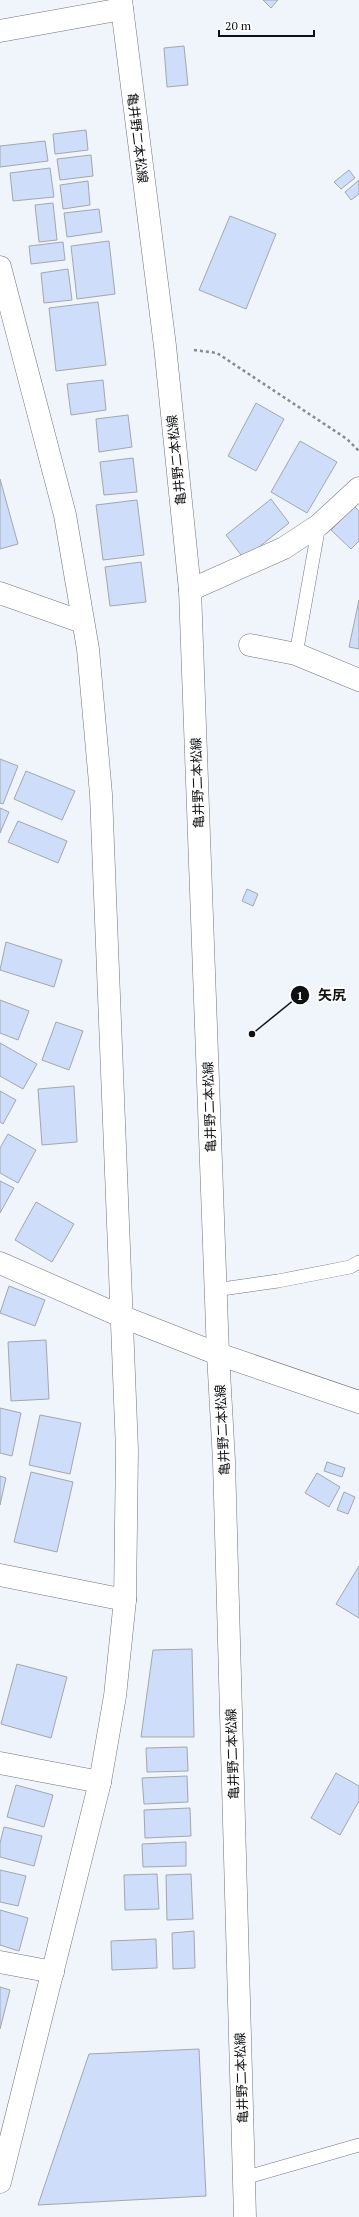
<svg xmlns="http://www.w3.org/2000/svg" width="359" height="2217" viewBox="0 0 359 2217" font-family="'PT Serif','Noto Sans JP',serif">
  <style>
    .building { fill: #ceddf9; stroke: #a3a7ad }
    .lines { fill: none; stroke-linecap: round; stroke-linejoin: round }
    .service-casing { stroke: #71747a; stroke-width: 14 }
    .minor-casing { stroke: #71747a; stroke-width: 23 }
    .tertiary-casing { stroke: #71747a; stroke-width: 23 }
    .path { stroke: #878a8f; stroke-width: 2.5; stroke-dasharray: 3 3; stroke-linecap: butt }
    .service { stroke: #fff; stroke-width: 13 }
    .minor { stroke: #fff; stroke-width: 22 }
    .tertiary { stroke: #fff; stroke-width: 22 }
    .labels { text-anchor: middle; stroke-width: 3.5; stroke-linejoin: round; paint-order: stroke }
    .street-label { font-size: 13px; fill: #0f1012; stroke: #fff }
    .leader { fill: none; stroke: #0f1012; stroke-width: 1.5 }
    .callout-dot { fill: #0f1012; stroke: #fff; stroke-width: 1.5 }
    .mark-label { font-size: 12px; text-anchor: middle; font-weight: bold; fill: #fff }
    .callout-label { font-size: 14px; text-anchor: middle; font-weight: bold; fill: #0f1012; stroke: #fff; stroke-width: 3.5; stroke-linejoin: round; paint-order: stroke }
  </style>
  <rect width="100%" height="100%" fill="#f0f4fb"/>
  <g class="building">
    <polygon points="263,0 278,0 271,8"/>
    <polygon points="184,46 188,85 167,87 164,48"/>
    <polygon points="86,130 88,150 55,154 53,134"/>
    <polygon points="45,141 48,161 0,167 0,146"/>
    <polygon points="91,155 93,176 60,180 57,159"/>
    <polygon points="50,168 54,197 13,201 10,173"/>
    <polygon points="349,170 355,178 341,189 334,182"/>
    <polygon points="359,180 359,194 351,200 345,192"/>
    <polygon points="88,181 90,205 63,209 60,185"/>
    <polygon points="53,203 57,240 39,242 35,205"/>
    <polygon points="99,209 102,232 67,237 64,213"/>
    <polygon points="230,216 276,234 246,309 199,290"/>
    <polygon points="109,241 115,294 77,299 71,246"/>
    <polygon points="63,242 65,260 31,264 29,246"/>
    <polygon points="68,269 72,300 44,303 41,273"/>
    <polygon points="98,302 106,365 56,371 49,308"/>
    <polygon points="103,380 106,410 71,415 67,384"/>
    <polygon points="256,403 284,419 256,471 228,456"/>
    <polygon points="128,415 132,447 99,452 96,419"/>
    <polygon points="300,441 337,462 307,513 271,492"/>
    <polygon points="133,458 137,492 104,495 100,462"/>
    <polygon points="0,479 18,544 0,549"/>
    <polygon points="271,499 289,523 244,559 226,535"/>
    <polygon points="137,500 144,555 103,560 96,505"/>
    <polygon points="354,506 359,511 359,541 351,549 331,530"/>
    <polygon points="141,562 146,602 110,606 105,567"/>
    <polygon points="359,600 359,649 349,647"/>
    <polygon points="0,759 18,766 3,804 0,803"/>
    <polygon points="26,771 75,791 62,820 14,799"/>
    <polygon points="0,808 9,812 0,833"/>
    <polygon points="18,821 67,841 58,863 8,842"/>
    <polygon points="247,889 258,894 253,906 242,901"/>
    <polygon points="6,942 62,960 54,987 0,970"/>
    <polygon points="0,1000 29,1011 18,1040 0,1033"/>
    <polygon points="56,1022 83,1031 69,1070 42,1060"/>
    <polygon points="0,1043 37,1064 23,1089 0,1076"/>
    <polygon points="74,1086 77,1142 42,1145 38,1089"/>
    <polygon points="0,1091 16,1100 3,1124 0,1122"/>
    <polygon points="8,1134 36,1150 18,1183 0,1173 0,1148"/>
    <polygon points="0,1181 14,1188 0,1213"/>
    <polygon points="36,1202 74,1224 52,1262 15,1240"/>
    <polygon points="9,1286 45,1300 35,1326 0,1313"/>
    <polygon points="46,1340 49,1399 11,1401 8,1342"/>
    <polygon points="0,1408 21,1413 12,1456 0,1453"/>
    <polygon points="40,1415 81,1423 70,1474 29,1465"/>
    <polygon points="327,1462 345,1468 342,1477 324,1471"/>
    <polygon points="31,1472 73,1482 57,1552 14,1542"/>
    <polygon points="317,1473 340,1487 329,1507 305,1493"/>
    <polygon points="0,1476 6,1478 0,1505"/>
    <polygon points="344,1492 355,1497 348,1514 337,1510"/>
    <polygon points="359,1566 359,1618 336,1604"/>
    <polygon points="192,1649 194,1737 141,1737 153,1650"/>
    <polygon points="17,1664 67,1677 51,1738 1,1724"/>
    <polygon points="187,1747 188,1771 147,1772 146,1748"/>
    <polygon points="336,1773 359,1786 359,1801 340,1835 311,1818"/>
    <polygon points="187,1776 188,1802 144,1804 142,1778"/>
    <polygon points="16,1785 53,1795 44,1827 7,1817"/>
    <polygon points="190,1808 191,1836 145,1838 144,1810"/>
    <polygon points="4,1827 42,1836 34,1866 0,1857 0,1843"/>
    <polygon points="186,1842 186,1866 143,1867 142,1844"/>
    <polygon points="0,1870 26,1876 18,1906 0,1902"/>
    <polygon points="157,1874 159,1909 125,1910 124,1875"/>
    <polygon points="191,1874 193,1919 167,1920 166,1875"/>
    <polygon points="0,1910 28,1918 19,1951 0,1945"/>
    <polygon points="194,1931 195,1968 173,1969 172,1933"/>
    <polygon points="156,1939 157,1968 112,1970 111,1941"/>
    <polygon points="0,1987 10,1990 0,2029"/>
    <polygon points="199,2049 206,2196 38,2205 89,2054"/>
  </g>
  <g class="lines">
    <g class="service-casing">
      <g id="service">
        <polyline points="296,654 319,525"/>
        <polyline points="215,1290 278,1281 350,1267 359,1262"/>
        <polyline points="244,2178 359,2145"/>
      </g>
    </g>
    <g class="minor-casing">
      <g id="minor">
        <polyline points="0,31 122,9"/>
        <polyline points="190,590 284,548 319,525 359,488"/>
        <polyline points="0,593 82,622"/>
        <polyline points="250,645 296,654 359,680"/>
        <polyline points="0,1263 123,1317 218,1354"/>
        <polyline points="0,1575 125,1600"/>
        <polyline points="0,1763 100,1782"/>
        <polyline points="0,1962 53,1972"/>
      </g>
    </g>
    <g class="tertiary-casing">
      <g id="tertiary">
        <polyline points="121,0 165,346 190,590 218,1354 224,1461 245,2217"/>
        <polyline points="0,267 65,515 88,649 101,794 127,1450 125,1600 115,1696 100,1782 0,2182"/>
        <polyline points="218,1354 359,1402"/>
      </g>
    </g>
    <polyline class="path" points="194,350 217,353 347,439 359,451"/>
    <use href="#service" class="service"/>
    <use href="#minor" class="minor"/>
    <use href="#tertiary" class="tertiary"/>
  </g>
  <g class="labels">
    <g class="street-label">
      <text transform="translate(138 138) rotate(83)" y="5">亀井野二本松線</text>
      <text transform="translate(176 460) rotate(-96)" y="5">亀井野二本松線</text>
      <text transform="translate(197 783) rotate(-92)" y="5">亀井野二本松線</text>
      <text transform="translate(209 1107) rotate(-92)" y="5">亀井野二本松線</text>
      <text transform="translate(222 1430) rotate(-93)" y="5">亀井野二本松線</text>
      <text transform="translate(232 1754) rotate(-92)" y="5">亀井野二本松線</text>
      <text transform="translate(241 2078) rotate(-92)" y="5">亀井野二本松線</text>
    </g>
  </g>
  <path class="leader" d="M252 1034L300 995"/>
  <g class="callout-dot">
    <circle cx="252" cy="1034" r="4"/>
    <circle cx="300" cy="995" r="10"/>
  </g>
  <g class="mark-label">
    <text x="300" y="1000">1</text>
  </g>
  <g class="callout-label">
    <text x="332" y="1000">矢尻</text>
  </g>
  <path d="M219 30v6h95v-6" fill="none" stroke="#0f1012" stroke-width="2"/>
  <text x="225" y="30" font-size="12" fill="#0f1012" stroke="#ffffff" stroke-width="3" paint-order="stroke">20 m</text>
</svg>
